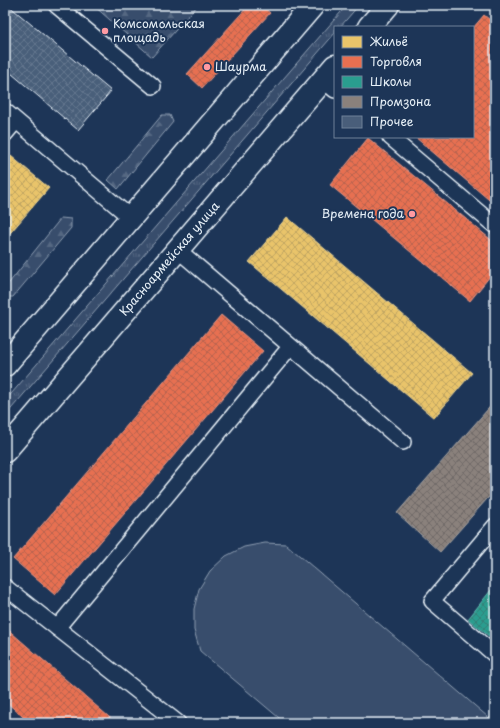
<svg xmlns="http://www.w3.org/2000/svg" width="500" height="728" viewBox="0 0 500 728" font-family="'Playpen Sans',sans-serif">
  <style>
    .grass { fill: url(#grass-tufts); stroke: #909fb2 }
    .forest { fill: url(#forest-firs); stroke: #909fb2 }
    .park { fill: #374d6c; stroke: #909fb2 }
    .homes { fill: url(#homes-cross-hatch); stroke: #e9d295 }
    .shops { fill: url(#shops-cross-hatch); stroke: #e79683 }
    .schools { fill: url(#schools-cross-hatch); stroke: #63b6ae }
    .industry { fill: url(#industry-cross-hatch); stroke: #a6a3a1 }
    .building { fill: url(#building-cross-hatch); stroke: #e8f1f8 }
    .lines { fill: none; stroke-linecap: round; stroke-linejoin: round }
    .service-casing { stroke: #e8f1f8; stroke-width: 18 }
    .primary-casing { stroke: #e8f1f8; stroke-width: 25 }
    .service { stroke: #1d3557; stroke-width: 15 }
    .primary { stroke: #1d3557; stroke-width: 22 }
    .poi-dot { fill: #ff9aa2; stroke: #1d3557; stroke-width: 1.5 }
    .labels { text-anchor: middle; stroke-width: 4; stroke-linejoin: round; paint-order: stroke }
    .poi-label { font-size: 12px; fill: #e8f1f8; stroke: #1d3557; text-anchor: start }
    .street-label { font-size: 12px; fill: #e8f1f8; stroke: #1d3557 }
  </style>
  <defs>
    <pattern id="grass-tufts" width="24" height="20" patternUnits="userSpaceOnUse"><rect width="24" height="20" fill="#374d6c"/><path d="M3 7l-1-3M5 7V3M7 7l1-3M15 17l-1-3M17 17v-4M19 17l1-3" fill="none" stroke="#546782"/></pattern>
    <pattern id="forest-firs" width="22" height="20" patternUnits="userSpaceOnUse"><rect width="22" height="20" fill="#374d6c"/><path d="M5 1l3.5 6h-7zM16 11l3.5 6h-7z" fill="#546782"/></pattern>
    <pattern id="homes-cross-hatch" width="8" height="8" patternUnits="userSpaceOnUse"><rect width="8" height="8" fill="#e9c46a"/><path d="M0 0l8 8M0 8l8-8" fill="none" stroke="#c0a562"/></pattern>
    <pattern id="shops-cross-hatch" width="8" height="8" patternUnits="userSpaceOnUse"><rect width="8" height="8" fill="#e76f51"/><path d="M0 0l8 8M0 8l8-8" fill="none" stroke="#b7634f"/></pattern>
    <pattern id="schools-cross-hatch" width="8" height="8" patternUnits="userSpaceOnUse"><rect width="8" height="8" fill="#2a9d8f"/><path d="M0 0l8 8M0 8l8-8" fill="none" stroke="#347f77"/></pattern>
    <pattern id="industry-cross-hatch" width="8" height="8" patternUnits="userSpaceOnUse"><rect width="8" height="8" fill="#8a817c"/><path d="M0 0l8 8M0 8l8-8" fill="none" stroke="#6f6a68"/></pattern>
    <pattern id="building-cross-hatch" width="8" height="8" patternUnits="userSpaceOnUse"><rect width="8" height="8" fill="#495e7a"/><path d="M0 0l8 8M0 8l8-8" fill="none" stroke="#63768e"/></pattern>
  </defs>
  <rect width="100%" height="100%" fill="#1d3557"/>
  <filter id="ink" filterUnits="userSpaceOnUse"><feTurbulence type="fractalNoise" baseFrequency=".025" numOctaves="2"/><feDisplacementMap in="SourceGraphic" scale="8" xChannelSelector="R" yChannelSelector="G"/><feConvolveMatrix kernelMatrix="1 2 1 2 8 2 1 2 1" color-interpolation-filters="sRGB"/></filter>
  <g filter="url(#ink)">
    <polygon class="grass" points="347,5 359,5 340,27 335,27 335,33 5,416 5,401"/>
    <g class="forest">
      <polygon points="93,5 198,5 152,57"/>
      <polygon points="162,115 170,115 173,122 118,189 108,180"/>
      <polygon points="61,218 71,219 71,228 13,297 5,297 5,288"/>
    </g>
    <polygon class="park" points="265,543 286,544 495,723 285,723 200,651 194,630 194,609 199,589 210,571 226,556 244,547"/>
    <g class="homes">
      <polygon points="11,156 49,188 5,239 5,163"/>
      <polygon points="287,217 472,373 434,418 249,262"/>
    </g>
    <g class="shops">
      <polygon points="249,5 261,5 270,13 202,88 187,74"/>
      <polygon points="484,15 495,24 495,205 415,137 473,137 473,28"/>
      <polygon points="368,138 495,243 495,270 470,301 330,185"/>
      <polygon points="221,315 263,351 55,595 13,559"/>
      <polygon points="5,627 116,723 30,723 5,701"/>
    </g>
    <polygon class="schools" points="495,585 495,641 468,619"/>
    <polygon class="industry" points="495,401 495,490 440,552 397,513"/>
    <polygon class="building" points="5,5 8,5 111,91 78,130 5,68"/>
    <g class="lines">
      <g class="service-casing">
        <g id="service">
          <polyline points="56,5 153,86"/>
          <polyline points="323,80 335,90"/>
          <polyline points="5,111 131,218"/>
          <polyline points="5,134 16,121"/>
          <polyline points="390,137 495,226"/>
          <polyline points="178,250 403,442"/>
          <polyline points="495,526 432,601 495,655"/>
          <polyline points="5,587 178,723"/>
          <polyline points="57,628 290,347"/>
        </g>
      </g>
      <g class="primary-casing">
        <g id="primary">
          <polyline points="369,27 388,5"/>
          <polyline points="5,365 313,5"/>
          <path id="s1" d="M 5,451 L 335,66"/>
        </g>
      </g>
      <use href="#service" class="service"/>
      <use href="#primary" class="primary"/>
    </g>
  </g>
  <g class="poi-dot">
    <circle cx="105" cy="31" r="4"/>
    <circle cx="207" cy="67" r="4"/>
    <circle cx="412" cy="214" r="4"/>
  </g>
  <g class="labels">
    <g class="poi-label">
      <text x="113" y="28">Комсомольская<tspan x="113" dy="14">площадь</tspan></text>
      <text x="215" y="71">Шаурма</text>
      <text x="404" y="218" text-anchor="end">Времена года</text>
    </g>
    <g class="street-label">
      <text dy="4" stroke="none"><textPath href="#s1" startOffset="253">Красноармейская улица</textPath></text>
    </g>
  </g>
  <rect width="500" height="728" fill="none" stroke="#1d3557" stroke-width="20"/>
  <rect x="10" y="10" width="480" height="708" fill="none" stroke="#e8f1f8" stroke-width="1.5" filter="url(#ink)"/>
  <rect x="334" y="26" width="140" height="112" fill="#1d3557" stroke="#6e8097"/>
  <rect x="342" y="36" width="20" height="12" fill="#e9c46a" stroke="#6e8097"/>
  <text x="370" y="46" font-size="12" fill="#e8f1f8">Жильё</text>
  <rect x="342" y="56" width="20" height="12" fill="#e76f51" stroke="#6e8097"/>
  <text x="370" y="66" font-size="12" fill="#e8f1f8">Торговля</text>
  <rect x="342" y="76" width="20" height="12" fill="#2a9d8f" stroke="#6e8097"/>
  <text x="370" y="86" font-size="12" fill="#e8f1f8">Школы</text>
  <rect x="342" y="96" width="20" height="12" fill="#8a817c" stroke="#6e8097"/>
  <text x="370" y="106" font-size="12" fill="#e8f1f8">Промзона</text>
  <rect x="342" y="116" width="20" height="12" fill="#495e7a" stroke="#6e8097"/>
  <text x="370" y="126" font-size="12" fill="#e8f1f8">Прочее</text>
</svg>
